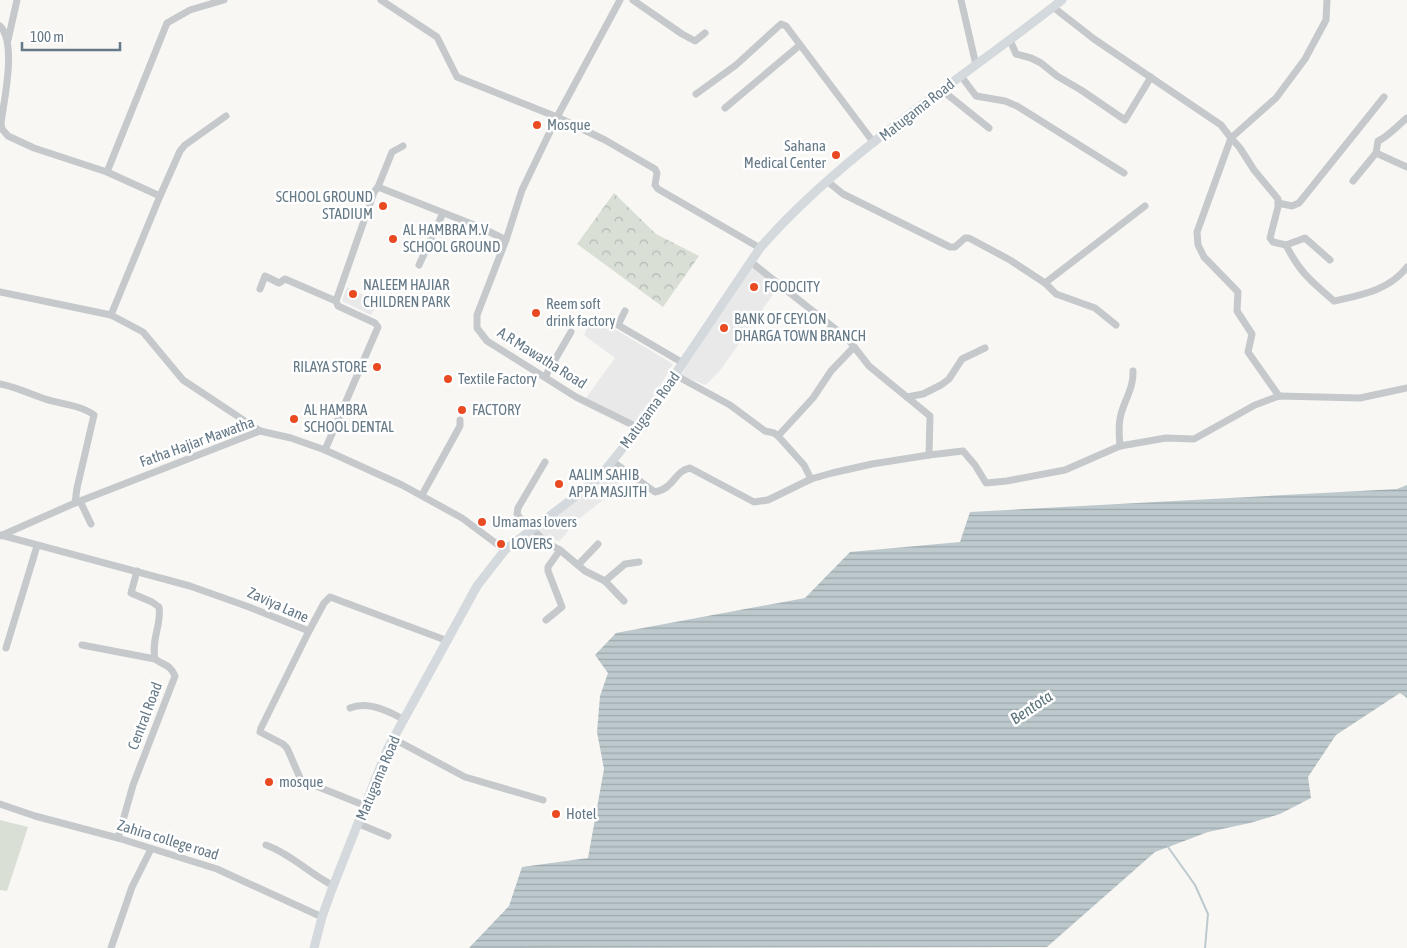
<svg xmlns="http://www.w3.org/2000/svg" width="1407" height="948" viewBox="0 0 1407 948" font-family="'Asap Condensed',sans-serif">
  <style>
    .built { fill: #e8e9e8 }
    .grass { fill: #d9dfd5 }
    .park { fill: url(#park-crowns) }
    .water { fill: url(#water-rules) }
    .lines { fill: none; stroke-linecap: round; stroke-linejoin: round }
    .stream { stroke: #bdc9cd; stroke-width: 2 }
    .minor { stroke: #c5c9cc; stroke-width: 7 }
    .major { stroke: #d4d9dd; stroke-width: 9 }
    .poi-dot { fill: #ea4a22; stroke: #fff; stroke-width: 2 }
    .labels { text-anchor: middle; stroke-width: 5; stroke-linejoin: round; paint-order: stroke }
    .street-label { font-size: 15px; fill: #657987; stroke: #fff }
    .poi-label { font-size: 15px; fill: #657987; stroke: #fff; text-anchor: start }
    .water-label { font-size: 16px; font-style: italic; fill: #5c747c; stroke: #fff }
  </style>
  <defs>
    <pattern id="park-crowns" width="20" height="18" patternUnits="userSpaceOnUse" patternTransform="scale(1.25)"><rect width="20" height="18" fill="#d9dfd5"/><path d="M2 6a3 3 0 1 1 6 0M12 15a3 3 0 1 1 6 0" fill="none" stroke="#b4bab2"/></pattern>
    <pattern id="water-rules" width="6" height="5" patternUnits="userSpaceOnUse" patternTransform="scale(1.25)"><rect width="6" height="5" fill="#bdc9cd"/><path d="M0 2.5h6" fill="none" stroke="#9da8ac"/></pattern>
  </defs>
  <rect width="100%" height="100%" fill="#f8f7f4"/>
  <g class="built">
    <polygon points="751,266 778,287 722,368 706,385 680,375"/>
    <polygon points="347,287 378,302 371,315 342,301"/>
    <polygon points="592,319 618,331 673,364 637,425 586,398 615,358 584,335"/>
    <polygon points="612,464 626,474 608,496 575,522 560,541 548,539 544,540 535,530"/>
  </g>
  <polygon class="grass" points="0,820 28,827 7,891 0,890"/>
  <polygon class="park" points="614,193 656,234 699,256 663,307 577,244"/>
  <polygon class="water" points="1407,485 1407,698 1400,693 1336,735 1308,777 1311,798 1280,814 1250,823 1208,832 1155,852 1047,947 469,948 509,906 522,867 588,858 604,769 597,732 600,696 608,673 595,655 616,633 805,598 850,552 960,542 970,512 1397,489"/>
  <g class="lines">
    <polyline class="stream" points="1168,847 1195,885 1208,914 1205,948"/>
    <g class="minor">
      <polyline points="381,0 437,37 457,77 557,117 605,140 655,169 657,173 655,185 658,189 760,248"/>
      <polyline points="620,0 557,117 522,190 506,240 477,315 477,328 487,341 576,397 639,428"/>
      <polyline points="633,0 682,34 695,41 705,33"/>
      <polyline points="961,0 976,65"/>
      <polyline points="1327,0 1326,20 1305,59 1276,98 1231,138 1240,148 1254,170 1278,199 1278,207 1270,238 1273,242 1286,245 1305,238 1330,260"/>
      <polyline points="1053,7 1094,39 1221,125 1231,138 1197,232 1198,245 1204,257 1238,292 1237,311 1252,334 1248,352 1279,396"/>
      <path d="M 0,26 C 17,43 4,100 1,123 L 2,129 L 8,136 L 34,148 L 107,172 L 160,196 L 111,315"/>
      <polyline points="8,40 17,0"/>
      <polyline points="1010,40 1016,54 1031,58 1041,63 1057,76 1081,90 1125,120 1151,77"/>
      <polyline points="961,76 976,96 1005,101 1017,106 1124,173"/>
      <polyline points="943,91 989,128"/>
      <polyline points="696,94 736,65 781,24 786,26 874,143"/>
      <polyline points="725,108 800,45"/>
      <polyline points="1376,153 1407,167"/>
      <polyline points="107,172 167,23 190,10 224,0"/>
      <polyline points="827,181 843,194 950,247 955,247 965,238 969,238 1010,260 1045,283 1056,294 1095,308 1116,325"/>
      <path d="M 1353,181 L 1376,153 L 1378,141 C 1389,136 1397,126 1407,118"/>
      <polyline points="378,187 392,152 403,146"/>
      <polyline points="160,196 180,151 185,145 226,116"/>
      <polyline points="1278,203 1292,206 1299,203 1384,97"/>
      <path d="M 1286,245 C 1300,273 1311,281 1334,301 C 1361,295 1390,290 1407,267"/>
      <polyline points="419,265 443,213"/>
      <polyline points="1045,283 1145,206"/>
      <polyline points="260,289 265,276 279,283 285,279 336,301"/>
      <polyline points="0,292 111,315 143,332 183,380 260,431"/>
      <polyline points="625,311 618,325 683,363"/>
      <polyline points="675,375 730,405 765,431 774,433 778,436 813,398 831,371 853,348"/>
      <polyline points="545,377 571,332"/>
      <path d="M 0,384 C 16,387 30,394 45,399 C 60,404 81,405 94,415 L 77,488 L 75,503"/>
      <polyline points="907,397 923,394 941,385 949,379 962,359 985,348"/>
      <polyline points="778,436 804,465 811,479"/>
      <path d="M 1120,446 C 1119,436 1118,424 1121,414 C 1125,399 1134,387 1133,371"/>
      <polyline points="325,450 378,327 375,323 338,306 336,301 374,192 378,187 482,228 506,240"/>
      <polyline points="929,455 963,451 975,465 986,483 1007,481 1065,470 1120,446 1166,438 1194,439 1255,405 1279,396 1360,398 1407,388"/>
      <path d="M 612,461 L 655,492 C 675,488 674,471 690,468 L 754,502 L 768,500 L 811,479 L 832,473 L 872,464 L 929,455 L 930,416 L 869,366 L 848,339 L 751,262"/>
      <polyline points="545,462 518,508 517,514 520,518 547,543 560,550 585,571 605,581 625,564 639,562"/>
      <polyline points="422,495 460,426 460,420"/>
      <polyline points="80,501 91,524"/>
      <polyline points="0,535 190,586 249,607 309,631 261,728 260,732 283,744 287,748 301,780 366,806"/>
      <polyline points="0,536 75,503 260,431 291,438 325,450 402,485 462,518 505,550"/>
      <polyline points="578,565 598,544"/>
      <polyline points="605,581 624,601"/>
      <polyline points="546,620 562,607 548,571 548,567 560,550"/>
      <polyline points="309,631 324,603 330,597 448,641"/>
      <polyline points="82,645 155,659"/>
      <polyline points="6,648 37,546"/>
      <path d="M 350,708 C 367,701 389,711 404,720"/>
      <polyline points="394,739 465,777 543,800"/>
      <polyline points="0,804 35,816 118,838 217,869 322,917"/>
      <polyline points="359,824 388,836"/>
      <path d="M 118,838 L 133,785 L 175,676 C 169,663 164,666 155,659 C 151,638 162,624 159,607 L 152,602 L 131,593 L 137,571"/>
      <path d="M 266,845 C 291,854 310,874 334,886"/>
      <polyline points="111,948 132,887 151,849"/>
    </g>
    <path class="major" d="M 314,948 L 322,917 L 332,889 L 387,750 L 477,586 L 505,550 L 580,493 L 600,476 L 614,459 L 639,428 L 760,248 C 845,151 961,80 1062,0"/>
  </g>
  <g class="poi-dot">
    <circle cx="537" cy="125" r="5"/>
    <circle cx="836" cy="155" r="5"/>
    <circle cx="383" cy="206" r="5"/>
    <circle cx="393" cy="239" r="5"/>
    <circle cx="754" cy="287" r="5"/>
    <circle cx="353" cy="294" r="5"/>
    <circle cx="536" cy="313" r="5"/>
    <circle cx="724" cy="328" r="5"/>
    <circle cx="377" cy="367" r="5"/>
    <circle cx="448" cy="379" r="5"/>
    <circle cx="462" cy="410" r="5"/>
    <circle cx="294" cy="419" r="5"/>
    <circle cx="559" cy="484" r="5"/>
    <circle cx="482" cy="522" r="5"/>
    <circle cx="501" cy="544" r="5"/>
    <circle cx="269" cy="782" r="5"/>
    <circle cx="556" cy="814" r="5"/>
  </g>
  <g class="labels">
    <g class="street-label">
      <text transform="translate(917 110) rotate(-38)" y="5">Matugama Road</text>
      <text transform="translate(542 358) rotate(32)" y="5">A.R Mawatha Road</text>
      <text transform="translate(650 410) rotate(-54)" y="5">Matugama Road</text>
      <text transform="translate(197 442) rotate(-20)" y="5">Fatha Hajiar Mawatha</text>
      <text transform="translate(278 605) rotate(24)" y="5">Zaviya Lane</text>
      <text transform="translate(145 716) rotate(-69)" y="5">Central Road</text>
      <text transform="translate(378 778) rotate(-67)" y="5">Matugama Road</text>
      <text transform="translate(168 840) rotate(17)" y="5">Zahira college road</text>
    </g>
    <g class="poi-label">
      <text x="547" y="130">Mosque</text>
      <text x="826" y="151" text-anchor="end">Sahana<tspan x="826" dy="17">Medical Center</tspan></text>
      <text x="373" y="202" text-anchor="end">SCHOOL GROUND<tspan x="373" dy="17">STADIUM</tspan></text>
      <text x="403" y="235">AL HAMBRA M.V<tspan x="403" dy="17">SCHOOL GROUND</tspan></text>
      <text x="363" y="290">NALEEM HAJIAR<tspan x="363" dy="17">CHILDREN PARK</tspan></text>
      <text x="764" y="292">FOODCITY</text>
      <text x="546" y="309">Reem soft<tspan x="546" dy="17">drink factory</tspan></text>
      <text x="734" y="324">BANK OF CEYLON<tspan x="734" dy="17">DHARGA TOWN BRANCH</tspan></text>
      <text x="367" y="372" text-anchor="end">RILAYA STORE</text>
      <text x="458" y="384">Textile Factory</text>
      <text x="304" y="415">AL HAMBRA<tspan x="304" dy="17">SCHOOL DENTAL</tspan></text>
      <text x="472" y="415">FACTORY</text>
      <text x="569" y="480">AALIM SAHIB<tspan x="569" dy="17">APPA MASJITH</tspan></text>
      <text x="492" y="527">Umamas lovers</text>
      <text x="511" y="549">LOVERS</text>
      <text x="279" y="787">mosque</text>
      <text x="566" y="819">Hotel</text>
    </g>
    <g class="water-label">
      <text transform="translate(1031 707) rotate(-34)" y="6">Bentota</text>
    </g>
  </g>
  <path d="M22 42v8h98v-8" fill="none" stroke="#657987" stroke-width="2.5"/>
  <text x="30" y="42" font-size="15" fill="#657987" stroke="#ffffff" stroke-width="4" paint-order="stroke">100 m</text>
</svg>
